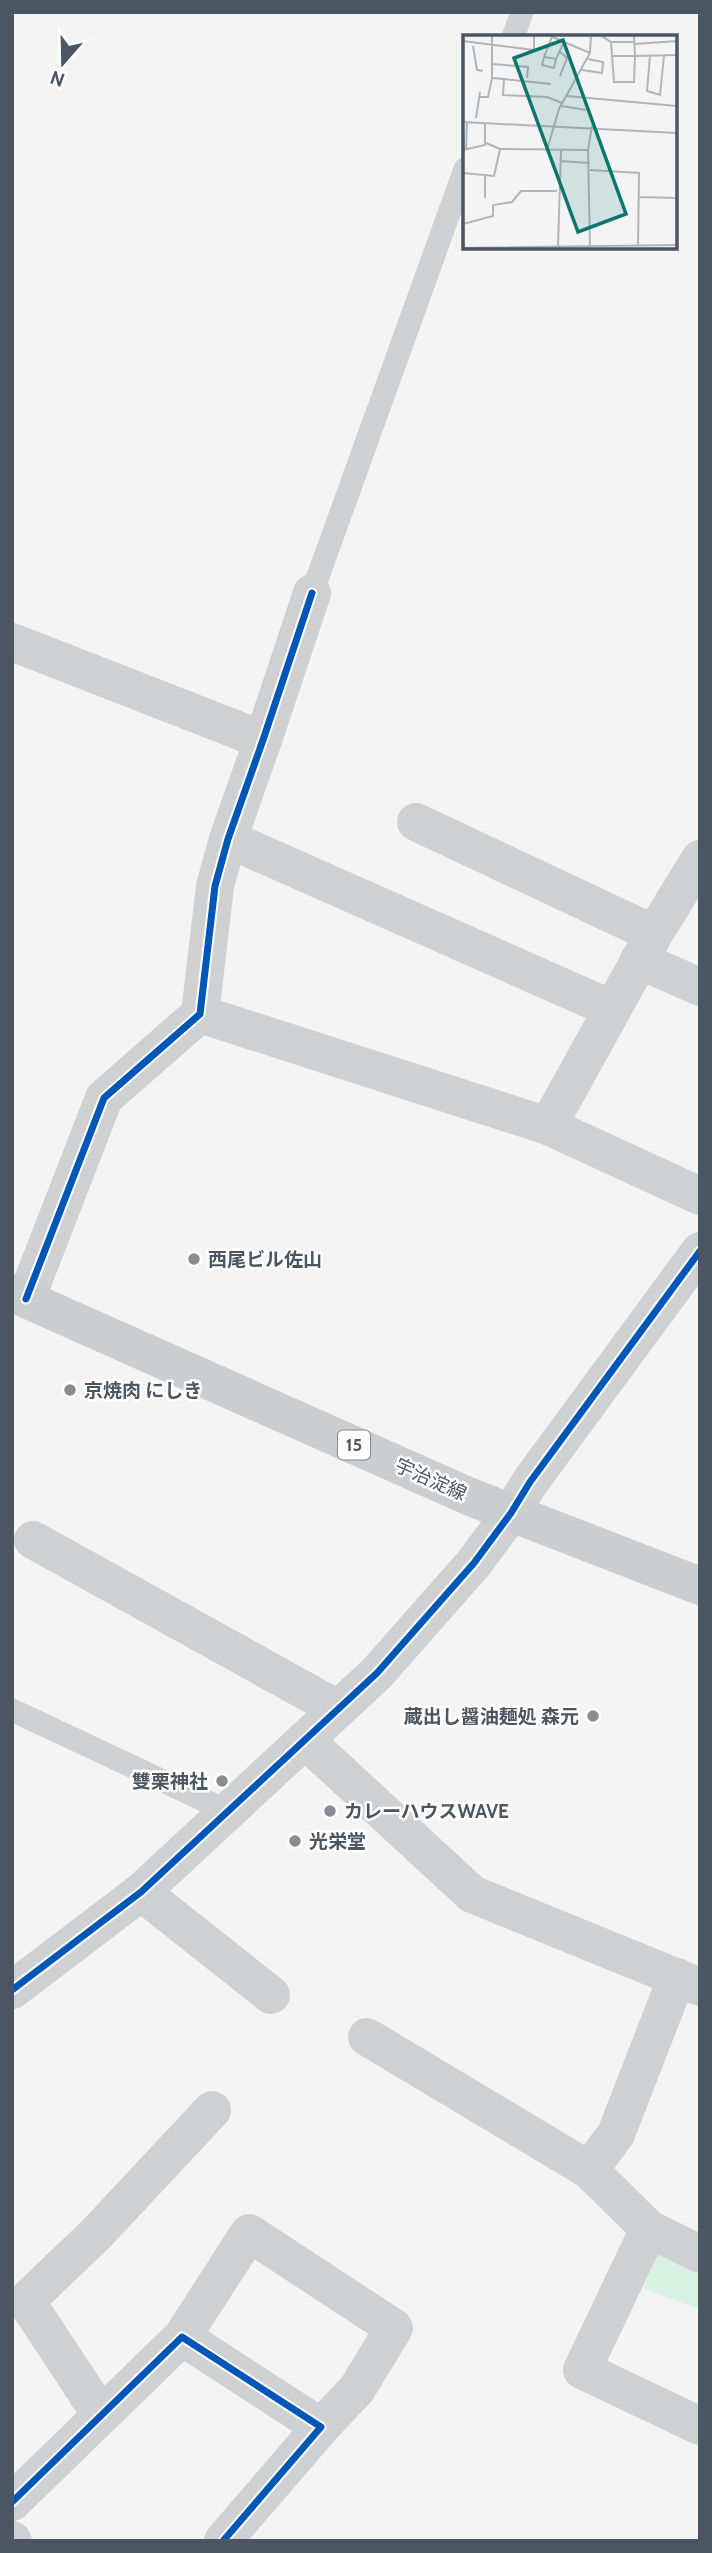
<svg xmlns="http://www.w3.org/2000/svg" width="712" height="2553" viewBox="0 0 712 2553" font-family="Cabin,'Noto Sans JP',sans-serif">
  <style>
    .green { fill: #d9f2e3 }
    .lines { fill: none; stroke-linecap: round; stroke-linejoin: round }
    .service { stroke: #ced0d2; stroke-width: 23 }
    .minor { stroke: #ced0d2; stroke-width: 38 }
    .tertiary { stroke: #ced0d2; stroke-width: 38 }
    .primary { stroke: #caced1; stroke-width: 38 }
    .cycleway-casing { stroke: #fff; stroke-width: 11 }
    .cycleway { stroke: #0057b8; stroke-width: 7 }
    .poi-dot { fill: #868d94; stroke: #fff; stroke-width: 2.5 }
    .labels { text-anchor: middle; stroke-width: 5; stroke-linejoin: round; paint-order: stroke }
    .shield { fill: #fff; stroke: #808990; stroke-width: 2 }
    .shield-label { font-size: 18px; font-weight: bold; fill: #4a5661 }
    .poi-label { font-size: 19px; font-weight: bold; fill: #4a5661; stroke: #fff; text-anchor: start }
    .street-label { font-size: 19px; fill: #4a5661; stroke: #fff }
    .inset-road { fill: none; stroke: #b0b5b9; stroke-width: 2 }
    .view { fill: #0f766e; fill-opacity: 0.15; stroke: #0f766e; stroke-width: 3.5 }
    .inset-edge { fill: none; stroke: #4a5661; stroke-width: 3.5 }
  </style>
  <rect width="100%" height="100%" fill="#f4f4f4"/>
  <polygon class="green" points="657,2254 700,2272 700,2309 643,2289"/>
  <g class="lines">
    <g class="service">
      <polyline points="513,37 522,12"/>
      <polyline points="312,593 465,169"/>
      <polyline points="12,1710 229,1812"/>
    </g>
    <g class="minor">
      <polyline points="12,642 263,740"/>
      <polyline points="416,822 654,934"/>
      <polyline points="228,839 612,1009"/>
      <polyline points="639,960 700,987"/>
      <polyline points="200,1014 548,1126 700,1196"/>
      <polyline points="548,1126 654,934 700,859"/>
      <polyline points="26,1299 104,1098 200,1014 215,886 228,839 263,740 312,593"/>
      <polyline points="511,1513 530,1482 700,1251"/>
      <polyline points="33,1540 338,1709"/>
      <polyline points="305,1740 472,1894 700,1987"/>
      <polyline points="141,1892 271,1995"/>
      <polyline points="367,2037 589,2170 649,2229 700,2254"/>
      <polyline points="589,2170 616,2134 677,1977"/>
      <polyline points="649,2229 582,2370 700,2426"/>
      <polyline points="182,2337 249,2233 394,2328 357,2389 321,2427"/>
      <polyline points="101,2415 26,2301 97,2233 212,2110"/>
      <polyline points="12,2502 182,2337 321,2427 223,2541"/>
      <polyline points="12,2540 13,2541"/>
    </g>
    <polyline class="tertiary" points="12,1990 141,1892 377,1673 474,1563 511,1513"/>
    <polyline class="primary" points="12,1293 468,1496 700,1586"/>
    <g class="cycleway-casing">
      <g id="cycleway">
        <polyline points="26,1299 104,1098 200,1014 215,886 228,839 263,740 312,593"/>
        <polyline points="12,1990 141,1892 377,1673 474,1563 511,1513 530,1482 700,1251"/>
        <polyline points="12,2502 182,2337 321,2427 223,2541"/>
      </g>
    </g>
    <use href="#cycleway" class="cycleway"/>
  </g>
  <g class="poi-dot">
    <circle cx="194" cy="1259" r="7"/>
    <circle cx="70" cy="1390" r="7"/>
    <circle cx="593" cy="1716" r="7"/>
    <circle cx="222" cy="1781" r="7"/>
    <circle cx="330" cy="1811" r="7"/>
    <circle cx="295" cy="1841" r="7"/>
  </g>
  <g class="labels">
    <rect class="shield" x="338" y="1430.5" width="32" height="29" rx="5"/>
    <g class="shield-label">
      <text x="354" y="1451">15</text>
    </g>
    <g class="poi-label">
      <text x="208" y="1266">西尾ビル佐山</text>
      <text x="84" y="1397">京焼肉 にしき</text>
      <text x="579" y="1723" text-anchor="end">蔵出し醤油麺処 森元</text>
      <text x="208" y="1788" text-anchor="end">雙栗神社</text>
      <text x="344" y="1818">カレーハウスWAVE</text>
      <text x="309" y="1848">光栄堂</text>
    </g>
    <g class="street-label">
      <text transform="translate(431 1479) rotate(24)" y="7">宇治淀線</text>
    </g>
  </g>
  <g transform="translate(463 35)">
    <rect width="214" height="214" fill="#f4f4f4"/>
    <path class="inset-road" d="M 29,0 L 29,43 L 41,44 L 40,60 L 84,62 L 99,68M 85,0 L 127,18M 137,0 L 148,7 L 171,7M 171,0 L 172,21 L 214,20M 89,2 L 81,22 L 93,24 L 101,7M 0,6 L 71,15 L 71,0M 148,7 L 151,47 L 171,47 L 172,21 L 150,21M 171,9 L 214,6M 10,11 L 14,35 L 20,36M 97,17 L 104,23 L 97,41M 187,21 L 184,56 L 197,60 L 201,21M 81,22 L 79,30 L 91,33 L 93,24M 29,29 L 65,32 L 64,43M 119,35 L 139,38 L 140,27 L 125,24M 41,44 L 88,49M 103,61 L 214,71M 17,62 L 25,62 L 29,43M 98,71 L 123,75M 13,83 L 17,57M 0,87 L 214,98M 23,108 L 37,114 L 125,115M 0,115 L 22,110 L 22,88M 3,115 L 4,87M 84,115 L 96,74 L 127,18 L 128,0M 97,126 L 127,128M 127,135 L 176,138 L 175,210M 0,138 L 31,141 L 37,114M 175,162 L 214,163M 22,163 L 22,139M 0,189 L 30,181 L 30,170 L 49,167 L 58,156 L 94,156M 0,191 L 1,213M 95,211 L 98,116M 0,213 L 214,210M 127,213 L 125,115 L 129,91"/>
    <path class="view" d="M 100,5 L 163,179 L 115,197 L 51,23 Z"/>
    <rect width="214" height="214" class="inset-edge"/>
  </g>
  <rect width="712" height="2553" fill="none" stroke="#4a5661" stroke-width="28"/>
  <g transform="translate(63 63) rotate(200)" stroke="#ffffff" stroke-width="5" paint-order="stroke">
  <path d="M0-5L12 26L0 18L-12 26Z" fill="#4a5661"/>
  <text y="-10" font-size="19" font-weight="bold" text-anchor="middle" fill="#4a5661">N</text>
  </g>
</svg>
